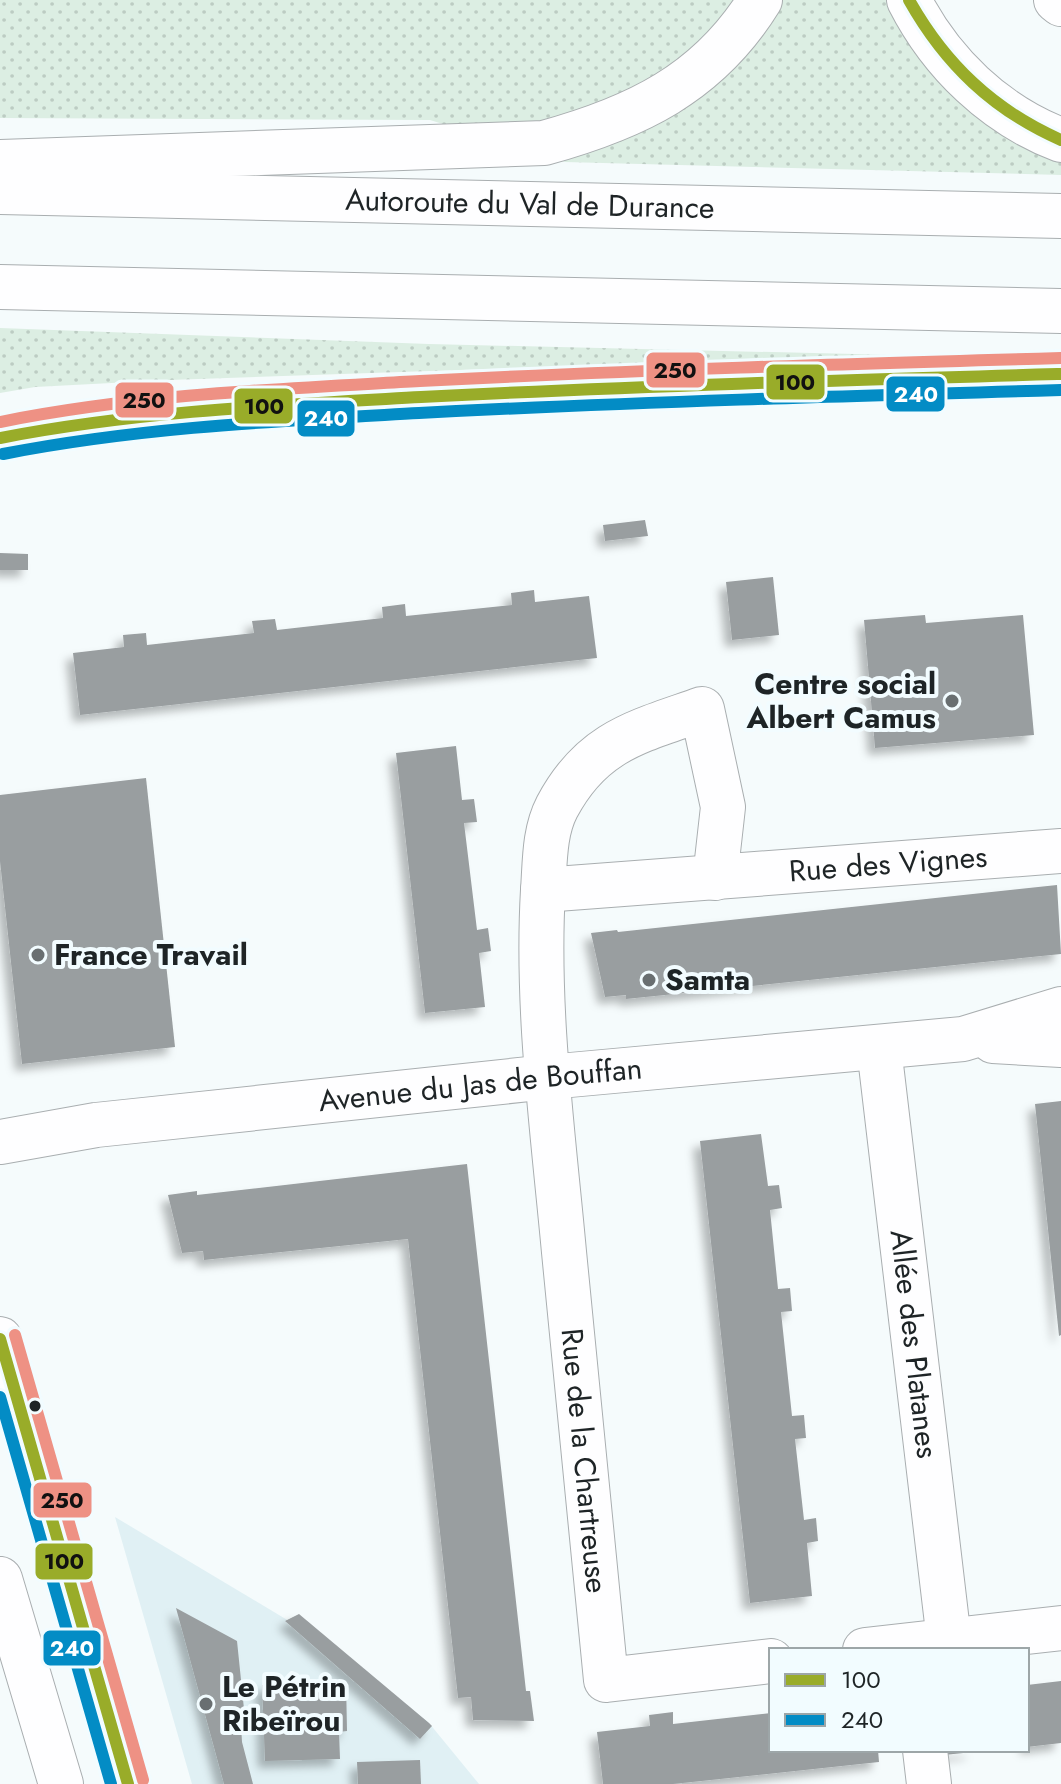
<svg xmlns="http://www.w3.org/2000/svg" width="1061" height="1784" viewBox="0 0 1061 1784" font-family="Jost,sans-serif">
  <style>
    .built { fill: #e0f0f4 }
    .grass { fill: url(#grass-dots) }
    .building { fill: #999ea0; filter: url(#shadow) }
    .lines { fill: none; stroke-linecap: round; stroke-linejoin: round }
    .street-casing { stroke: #a9aeb0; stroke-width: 46 }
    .secondary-casing { stroke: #a9aeb0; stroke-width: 46 }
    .primary-casing { stroke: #a9aeb0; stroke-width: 46 }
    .highway-casing { stroke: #a9aeb0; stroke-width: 46 }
    .street { stroke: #fefeff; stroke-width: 44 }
    .secondary { stroke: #fefeff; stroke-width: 44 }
    .primary { stroke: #fefeff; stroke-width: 44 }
    .highway { stroke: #fefeff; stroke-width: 44 }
    .bus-1-casing { stroke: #f2fcff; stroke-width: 18 }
    .bus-2-casing { stroke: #f2fcff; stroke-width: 18 }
    .bus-3-casing { stroke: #f2fcff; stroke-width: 18 }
    .bus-1 { stroke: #99ac29; stroke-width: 12 }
    .bus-2 { stroke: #038cc5; stroke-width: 12 }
    .bus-3 { stroke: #ee9184; stroke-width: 12 }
    .poi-dot { fill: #696f71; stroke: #f2fcff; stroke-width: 3 }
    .bus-dot { fill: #1e2426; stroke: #f2fcff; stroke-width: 3 }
    .labels { text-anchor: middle; stroke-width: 8; stroke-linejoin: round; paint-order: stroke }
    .street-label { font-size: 30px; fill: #1e2426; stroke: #f2fcff }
    .poi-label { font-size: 30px; font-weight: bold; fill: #1e2426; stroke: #f2fcff; text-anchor: start }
    .line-badge { stroke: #f2fcff; stroke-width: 3 }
    .badge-label { font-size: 22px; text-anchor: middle; font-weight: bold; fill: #fff }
    .pale-badge-label { font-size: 22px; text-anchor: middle; font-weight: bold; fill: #111 }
  </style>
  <defs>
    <pattern id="grass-dots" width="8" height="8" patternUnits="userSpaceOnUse" patternTransform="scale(2)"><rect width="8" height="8" fill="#dceee3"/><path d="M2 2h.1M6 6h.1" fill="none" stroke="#bcccc3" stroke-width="1.8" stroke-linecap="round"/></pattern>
    <filter id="shadow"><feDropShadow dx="-7" dy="7" stdDeviation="4" flood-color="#0004"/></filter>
  </defs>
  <rect width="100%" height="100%" fill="#f5fbfc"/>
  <polygon class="built" points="115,1517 289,1621 372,1677 429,1723 479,1784 192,1784"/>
  <g class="grass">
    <polygon points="0,0 889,0 1061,159 1061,175 565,162 430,120 0,118"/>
    <polygon points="0,328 429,344 896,355 169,380 35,387 0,393"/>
  </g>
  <g class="building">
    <polygon points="645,520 648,536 605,541 603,525"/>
    <polygon points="0,553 28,554 28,570 0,570"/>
    <polygon points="773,577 779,635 732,640 726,582"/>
    <polygon points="534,590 535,602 589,596 597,658 80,715 73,653 124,647 123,635 146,633 147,645 254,633 252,621 275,619 277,630 383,618 382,607 405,604 406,616 512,605 511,593"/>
    <polygon points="925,615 926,623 1023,615 1034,735 875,748 864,620"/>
    <polygon points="456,746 462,800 474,799 477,822 464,823 477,930 488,928 491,951 479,953 485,1007 425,1013 396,753"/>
    <polygon points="146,778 175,1047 22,1064 0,861 0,795"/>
    <polygon points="1057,885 1061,954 626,999 626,995 605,997 591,933 617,930 618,932"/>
    <polygon points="1061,1101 1061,1335 1059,1336 1035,1104"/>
    <polygon points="761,1134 768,1186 779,1185 782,1208 770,1210 778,1289 790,1288 792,1311 781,1312 792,1416 804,1415 806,1438 795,1439 804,1520 816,1518 818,1541 807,1543 812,1596 750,1603 700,1141"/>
    <polygon points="467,1164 526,1691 530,1691 534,1721 473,1720 471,1697 458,1698 408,1239 204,1260 203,1251 182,1253 168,1195 197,1191 197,1195"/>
    <polygon points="176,1608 237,1641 244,1709 240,1710 242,1742 253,1784 224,1784"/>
    <polygon points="299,1614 429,1723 432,1726 420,1739 285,1621"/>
    <polygon points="346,1681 347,1731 339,1732 340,1759 265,1761 262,1685"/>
    <polygon points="1061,1681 1061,1743 1027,1747 1027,1685"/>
    <polygon points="673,1712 673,1724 771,1713 771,1750 878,1750 879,1762 673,1784 603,1784 597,1732 650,1726 649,1715"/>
    <polygon points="943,1750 973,1750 973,1752 944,1755"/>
    <polygon points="420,1760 421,1784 358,1784 357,1762"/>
  </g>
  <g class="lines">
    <g class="street-casing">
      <g id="street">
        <polyline points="1056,0 1061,4"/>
        <path id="s1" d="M 715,878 L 723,807 L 702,709 C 637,732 592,741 557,807 C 544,832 545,862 543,890 C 536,1010 553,1132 564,1252 C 578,1394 591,1537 606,1680 L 771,1661"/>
        <path id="s2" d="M 543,890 L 1061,851"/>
        <path id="s3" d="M 879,1048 L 949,1640 L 945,1650"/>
        <polyline points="865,1650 1061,1628"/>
        <polyline points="925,1750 929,1784"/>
      </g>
    </g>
    <g class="secondary-casing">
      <g id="secondary">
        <polyline points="993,1041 1061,1045"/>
        <path id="s4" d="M 0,1142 L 96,1125 L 548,1077 L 963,1039 L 1061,1009"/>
      </g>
    </g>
    <g class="primary-casing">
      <g id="primary">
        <polyline points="0,1339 128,1784"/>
        <polyline points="0,1579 61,1784"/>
      </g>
    </g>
    <g class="highway-casing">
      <g id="highway">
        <path d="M 909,0 C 941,63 995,115 1061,140"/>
        <path d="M 0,162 L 544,143 C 635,118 708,84 760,0"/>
        <path id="s5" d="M 0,192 L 1061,216"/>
        <polyline points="0,287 1061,311"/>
        <path d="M 0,438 C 127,410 255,406 384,399 C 610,386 835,381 1061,374"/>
      </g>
    </g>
    <use href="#street" class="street"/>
    <use href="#secondary" class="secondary"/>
    <use href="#primary" class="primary"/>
    <use href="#highway" class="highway"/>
    <g class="bus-1-casing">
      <g id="bus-1">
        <path d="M 909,0 C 945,64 993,110 1061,140"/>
        <path d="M 0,438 C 139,411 279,405 421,397 C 634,386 848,380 1061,374"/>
        <polyline points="0,1339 128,1784"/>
      </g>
    </g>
    <g class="bus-2-casing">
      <g id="bus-2">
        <path d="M 3,454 C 141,427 279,421 419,413 C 633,402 847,396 1061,390"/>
        <polyline points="0,1397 111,1784"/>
      </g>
    </g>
    <g class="bus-3-casing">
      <g id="bus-3">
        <path d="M 0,422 C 139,394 279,389 420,381 C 634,370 847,364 1061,358"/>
        <polyline points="15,1335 143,1780"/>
      </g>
    </g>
    <use href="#bus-1" class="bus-1"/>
    <use href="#bus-2" class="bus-2"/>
    <use href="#bus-3" class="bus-3"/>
  </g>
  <g class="poi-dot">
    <circle cx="952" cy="701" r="8"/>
    <circle cx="38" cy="955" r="8"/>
    <circle cx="649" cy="980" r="8"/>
    <circle cx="206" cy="1704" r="8"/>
  </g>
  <circle class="bus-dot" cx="35" cy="1406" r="7"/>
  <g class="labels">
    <g class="street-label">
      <text dy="10" stroke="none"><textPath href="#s5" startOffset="530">Autoroute du Val de Durance</textPath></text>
      <text dy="10" stroke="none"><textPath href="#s2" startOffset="346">Rue des Vignes</textPath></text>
      <text dy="10" stroke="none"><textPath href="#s4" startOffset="484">Avenue du Jas de Bouffan</textPath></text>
      <text dy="10" stroke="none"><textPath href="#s3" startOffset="298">Allée des Platanes</textPath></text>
      <text dy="10" stroke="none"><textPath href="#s1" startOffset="1010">Rue de la Chartreuse</textPath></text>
    </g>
    <g class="poi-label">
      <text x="936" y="694" text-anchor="end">Centre social<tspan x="936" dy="34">Albert Camus</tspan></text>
      <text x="54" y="965">France Travail</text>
      <text x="665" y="990">Samta</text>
      <text x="222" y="1697">Le Pétrin<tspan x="222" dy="34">Ribeïrou</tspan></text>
    </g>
  </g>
  <g class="line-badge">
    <rect x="645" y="351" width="61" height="38" rx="8" fill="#ee9184"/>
    <rect x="765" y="363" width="61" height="38" rx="8" fill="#99ac29"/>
    <rect x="885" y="375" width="61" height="38" rx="8" fill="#038cc5"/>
    <rect x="114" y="381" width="61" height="38" rx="8" fill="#ee9184"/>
    <rect x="233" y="387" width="61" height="38" rx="8" fill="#99ac29"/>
    <rect x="296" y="399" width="60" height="39" rx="8" fill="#038cc5"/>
    <rect x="32" y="1481" width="61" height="38" rx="8" fill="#ee9184"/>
    <rect x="34" y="1542" width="60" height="39" rx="8" fill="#99ac29"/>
    <rect x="42" y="1629" width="60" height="38" rx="8" fill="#038cc5"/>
  </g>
  <g class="badge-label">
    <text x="916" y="402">240</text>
    <text x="326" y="426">240</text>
    <text x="72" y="1656">240</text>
  </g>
  <g class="pale-badge-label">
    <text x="675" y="378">250</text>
    <text x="795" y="390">100</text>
    <text x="144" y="408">250</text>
    <text x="264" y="414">100</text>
    <text x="62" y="1508">250</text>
    <text x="64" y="1569">100</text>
  </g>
  <rect x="769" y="1648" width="260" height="104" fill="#f2fcff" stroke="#9da6a8" stroke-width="2"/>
  <rect x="785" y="1674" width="40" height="12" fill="#99ac29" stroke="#9da6a8" stroke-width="2"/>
  <text x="841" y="1688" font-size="24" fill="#1e2426">100</text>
  <rect x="785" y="1714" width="40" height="12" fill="#038cc5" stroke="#9da6a8" stroke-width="2"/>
  <text x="841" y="1728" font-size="24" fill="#1e2426">240</text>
</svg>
